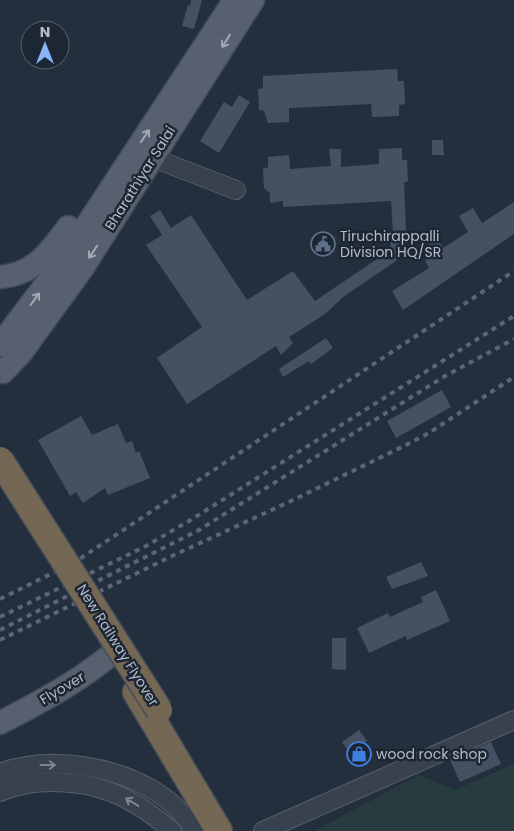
<svg xmlns="http://www.w3.org/2000/svg" width="514" height="831" viewBox="0 0 514 831" font-family="Poppins,sans-serif">
  <style>
    .green { fill: #263c3f }
    .building { fill: #455162 }
    .lines { fill: none; stroke-linecap: round; stroke-linejoin: round }
    .minor-casing { stroke: #565f6c; stroke-width: 20 }
    .major-casing { stroke: #414a57; stroke-width: 25 }
    .highway-casing { stroke: #434c59; stroke-width: 29 }
    .minor { stroke: #38414e; stroke-width: 18 }
    .major { stroke: #56606e; stroke-width: 22 }
    .highway { stroke: #746855; stroke-width: 26 }
    .rail { stroke: #5a6575; stroke-width: 4; stroke-dasharray: 5 5; stroke-linecap: butt }
    .highway-bridge-casing { stroke: #434c59; stroke-width: 29; stroke-linecap: butt }
    .highway-bridge { stroke: #746855; stroke-width: 26 }
    .oneway { stroke: #a1aab7 }
    .oneway2 { stroke: #7c8592 }
    .labels { text-anchor: middle; stroke-width: 5; stroke-linejoin: round; paint-order: stroke }
    .street-label { font-size: 14px; fill: #b4bcc9; stroke: #1d2633 }
    .poi-label { font-size: 14px; fill: #b4bcc9; stroke: #1d2633; text-anchor: start }
  </style>
  <rect width="100%" height="100%" fill="#242f3e"/>
  <polygon class="green" points="514,764 514,831 314,831 419,775 455,790"/>
  <g class="building">
    <polygon points="191,0 202,0 194,29 182,26 188,5 190,6"/>
    <polygon points="397,69 398,81 404,81 405,104 399,105 399,116 372,117 371,104 331,106 289,108 289,122 268,123 264,111 259,110 258,89 263,88 263,76"/>
    <polygon points="239,95 250,102 219,153 200,141 224,102 232,107"/>
    <polygon points="432,140 443,140 444,155 432,155"/>
    <polygon points="402,148 402,160 407,160 408,181 404,183 406,230 405,242 396,261 343,297 325,314 289,337 293,343 281,355 276,346 187,404 157,358 202,327 146,245 162,235 150,216 160,210 171,228 191,215 247,300 293,271 315,301 389,251 393,232 391,201 283,207 283,201 270,203 270,193 264,188 263,169 268,167 268,157 289,155 290,169 331,166 329,149 341,149 341,167 379,164 379,149"/>
    <polygon points="514,202 514,234 403,310 392,291 429,268 425,260 435,254 426,238 435,233 443,248 468,232 459,216 473,208 482,223"/>
    <polygon points="326,338 333,348 311,364 309,361 283,377 279,369"/>
    <polygon points="442,390 451,407 396,438 387,421"/>
    <polygon points="81,416 92,435 118,424 126,443 132,441 136,453 139,451 150,478 108,495 105,488 83,503 76,492 70,496 38,440"/>
    <polygon points="421,562 428,576 392,589 386,577"/>
    <polygon points="436,590 450,621 407,640 406,636 369,653 357,628 388,613 390,617 423,602 421,597"/>
    <polygon points="332,638 346,638 346,670 332,669"/>
    <polygon points="359,730 367,741 349,752 342,742"/>
    <polygon points="491,742 501,764 460,782 450,760"/>
  </g>
  <g class="lines">
    <g class="minor-casing">
      <g id="minor">
        <polyline points="153,158 236,190"/>
        <path d="M 0,773 C 50,754 122,766 165,798 C 177,806 187,820 197,831"/>
        <path d="M 0,792 C 38,776 92,780 128,800 C 144,808 158,819 172,831"/>
        <polyline points="263,831 514,720"/>
      </g>
    </g>
    <g class="major-casing">
      <g id="major">
        <path d="M 0,277 C 33,275 50,252 68,227"/>
        <polyline points="0,345 62,263 230,7"/>
        <polyline points="0,369 3,372 21,353 82,269 253,0"/>
        <path d="M 0,723 C 42,701 84,679 120,647"/>
      </g>
    </g>
    <g class="highway-casing">
      <polyline id="highway" points="136,692 219,831"/>
    </g>
    <use href="#minor" class="minor"/>
    <use href="#major" class="major"/>
    <use href="#highway" class="highway"/>
    <g class="rail">
      <polyline points="0,599 75,562 514,271"/>
      <polyline points="0,617 146,546 189,521 514,316"/>
      <polyline points="0,630 199,530 445,376 514,339"/>
      <polyline points="0,640 172,556 291,501 402,447 429,433 514,377"/>
    </g>
    <g class="highway-bridge-casing">
      <polyline id="highway-bridge" points="0,460 159,710"/>
    </g>
    <use href="#highway-bridge" class="highway-bridge"/>
  </g>
  <defs><path id="oneway-shaft" d="M-6 0H5M1.5-3L5.5 0L1.5 3" fill="none" stroke-width="1.6" stroke-linecap="round" stroke-linejoin="round" transform="scale(1.25)"/></defs>
  <g class="oneway">
    <use href="#oneway-shaft" transform="translate(226 41) rotate(122)"/>
    <use href="#oneway-shaft" transform="translate(145 136) rotate(-56)"/>
    <use href="#oneway-shaft" transform="translate(93 252) rotate(123)"/>
    <use href="#oneway-shaft" transform="translate(35 299) rotate(-54)"/>
  </g>
  <g class="oneway2">
    <use href="#oneway-shaft" transform="translate(48 765)"/>
    <use href="#oneway-shaft" transform="translate(132 802) rotate(-149)"/>
  </g>
  <defs>
    <g id="civic-ring" transform="scale(1.25)"><circle r="9.5" fill="#1d2633" stroke="#5c6f8a" stroke-width="1.5"/><path d="M-.6-6.5H3V-4.5H.6V-3L4-1V1h2V6H-6V1h2V-1L-.6-3ZM-1.2 2.5V6h2.4V2.5Z" fill="#5c6f8a"/></g>
    <g id="shop-ring" transform="scale(1.25)"><circle r="9.5" fill="#1d2633" stroke="#3f7fe0" stroke-width="1.5"/><path d="M-5-2.5h2.3a2.7 3.5 0 0 1 5.4 0H5L5.5 6h-11ZM-1.5-2.5h3a1.5 2.3 0 0 0-3 0Z" fill="#3f7fe0"/></g>
  </defs>
  <g fill-rule="evenodd">
    <use href="#civic-ring" x="323" y="244"/>
    <use href="#shop-ring" x="359" y="754"/>
  </g>
  <g class="labels">
    <g class="street-label">
      <text transform="translate(140 178) rotate(-58)" y="5">Bharathiyar Salai</text>
      <text transform="translate(118 645) rotate(58)" y="5">New Railway Flyover</text>
      <text transform="translate(62 688) rotate(-31)" y="5">Flyover</text>
    </g>
    <g class="poi-label">
      <text x="340" y="241">Tiruchirappalli<tspan x="340" dy="16">Division HQ/SR</tspan></text>
      <text x="376" y="759">wood rock shop</text>
    </g>
  </g>
  <g transform="translate(45 45)"><circle r="24" fill="#1d2633" stroke="#59626f"/>
  <path d="M0-4L9 19L0 12L-9 19Z" fill="#8ab4f8"/>
  <text y="-8" font-size="14" font-weight="bold" text-anchor="middle" fill="#b4bcc9">N</text>
  </g>
</svg>
